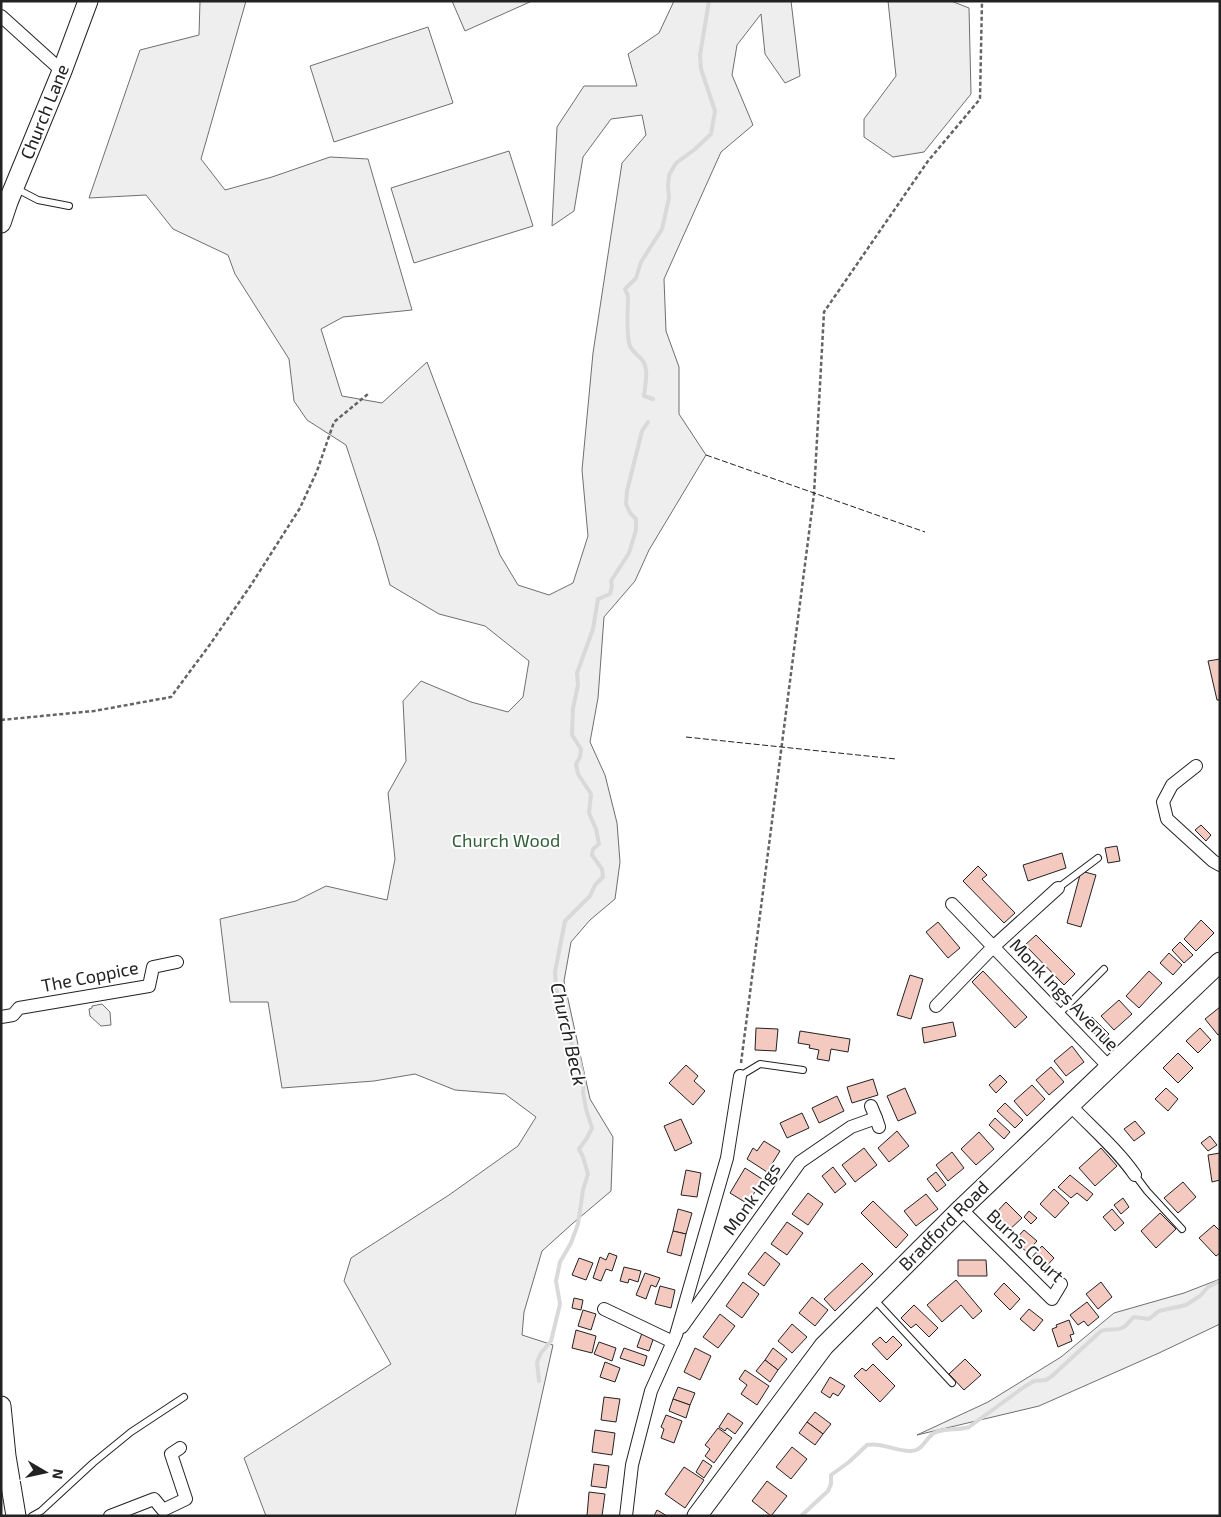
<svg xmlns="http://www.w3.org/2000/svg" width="1221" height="1517" viewBox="0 0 1221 1517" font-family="'Exo 2',sans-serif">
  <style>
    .green { fill: #eee; stroke: #6f6f6f }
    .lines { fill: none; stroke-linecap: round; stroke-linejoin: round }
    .stream { stroke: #d9d9d9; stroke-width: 4 }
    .building { fill: #f3c9c0; stroke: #222 }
    .lane-casing { stroke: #222; stroke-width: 8 }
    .street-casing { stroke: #222; stroke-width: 14 }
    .primary-casing { stroke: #222; stroke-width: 21 }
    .path { stroke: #646464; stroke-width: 2.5; stroke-dasharray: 4 2.5; stroke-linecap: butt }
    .lane { stroke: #fff; stroke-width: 6 }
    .street { stroke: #fff; stroke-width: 12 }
    .primary { stroke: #fff; stroke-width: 19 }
    .fence { stroke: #222; stroke-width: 1; stroke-dasharray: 6 2.5; stroke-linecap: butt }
    .labels { text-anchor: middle; stroke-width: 4; stroke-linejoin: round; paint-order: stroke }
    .street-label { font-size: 18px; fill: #222; stroke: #fff }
    .park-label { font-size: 18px; fill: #2f5e38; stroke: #fff }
    .water-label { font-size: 19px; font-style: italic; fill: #222; stroke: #fff }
  </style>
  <rect width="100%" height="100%" fill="#fff"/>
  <g class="green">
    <polygon points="200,1 246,1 201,159 225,190 272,177 330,157 368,159 412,310 343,317 321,329 342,396 382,403 427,362 500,555 518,585 549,595 573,583 588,536 582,470 593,353 622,163 646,135 642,115 611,119 583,157 574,211 552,226 557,127 584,86 637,86 628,54 659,33 674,1 791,1 800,76 785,83 765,54 761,14 737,45 732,75 753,125 721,152 664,279 666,331 679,367 679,414 706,455 649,550 635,581 604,617 598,698 590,742 605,775 617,823 620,862 615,899 590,920 571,942 564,981 590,1099 613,1137 611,1191 572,1224 542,1251 524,1312 522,1335 553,1345 515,1516 266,1516 244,1458 391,1364 344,1281 351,1258 449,1195 518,1146 536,1117 505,1094 455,1090 415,1074 374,1081 282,1088 268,1002 230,1002 220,919 296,901 326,886 387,900 395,859 388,793 406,761 403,701 421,681 471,702 508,712 523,697 529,661 485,626 439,614 390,585 378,543 346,445 307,420 294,401 289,359 235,274 228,255 173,229 146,195 89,198 140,50 199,35"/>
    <polygon points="452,1 532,1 465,31"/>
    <polygon points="888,1 951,1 969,8 971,94 924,152 893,157 864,137 864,119 896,76"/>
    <polygon points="428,27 453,103 334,142 310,66"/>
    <polygon points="509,151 533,226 414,263 391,188"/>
    <polygon points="102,1004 110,1012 111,1025 101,1026 90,1016 89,1009 92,1008 92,1006"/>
    <polygon points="1220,1279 1220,1324 1159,1353 1039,1406 917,1435 988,1402 1061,1357 1114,1313 1184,1293"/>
  </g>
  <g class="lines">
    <g class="stream">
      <path d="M 653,399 L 644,396 C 645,386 649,370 643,361 C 639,355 631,352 629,343 C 626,328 628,311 628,296 L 625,289 L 636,278 L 641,262 L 662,229 L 669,198 L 668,186 L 669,175 L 676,163 L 694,150 L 711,134 L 715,111 L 701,69 L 700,55 L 709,1"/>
      <polyline points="539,1381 537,1362 541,1353 551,1341 560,1304 556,1281 560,1262 571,1243 578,1224 583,1190 588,1174 583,1157 579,1149 587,1138 592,1128 586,1109 583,1092 584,1081 577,1050 573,1048 556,989 555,972 565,921 590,896 595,885 603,877 602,869 592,855 593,849 599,844 596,829 589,813 591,794 578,774 576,764 580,757 581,749 572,735 573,708 578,685 577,673 593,629 598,599 610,594 612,586 611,581 629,553 636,530 636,519 630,513 626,504 627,491 642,431 648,422"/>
      <path d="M 801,1516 L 828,1491 L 831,1484 L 831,1475 L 849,1462 L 867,1445 C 881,1442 895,1451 910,1451 C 922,1452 925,1439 934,1433 C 945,1427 958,1431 969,1427 L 1024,1387 L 1034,1381 L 1046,1380 L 1052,1376 L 1101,1331 C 1108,1328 1115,1331 1122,1328 C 1127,1326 1129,1321 1134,1317 L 1149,1319 L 1159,1311 L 1186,1305 L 1200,1296 L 1208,1287 L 1220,1281"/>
    </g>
  </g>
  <g class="building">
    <polygon points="1220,659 1220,700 1217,700 1208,661"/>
    <polygon points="1201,825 1211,835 1206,841 1195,830"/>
    <polygon points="1117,846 1120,861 1108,863 1105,848"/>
    <polygon points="1062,853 1066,868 1028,881 1023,865"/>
    <polygon points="978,866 987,875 982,879 1015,913 1004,923 963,881"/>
    <polygon points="1081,871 1096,875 1081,927 1067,923"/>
    <polygon points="1201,920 1214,933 1196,951 1184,939"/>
    <polygon points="938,922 960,948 948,958 926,932"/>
    <polygon points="1036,935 1075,974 1064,985 1025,945"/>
    <polygon points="1180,942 1193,955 1184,963 1172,950"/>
    <polygon points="1169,953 1182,965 1173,975 1160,963"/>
    <polygon points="983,971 1027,1017 1015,1028 972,982"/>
    <polygon points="1149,971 1162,983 1139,1008 1126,996"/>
    <polygon points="910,975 923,979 911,1019 897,1015"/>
    <polygon points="1119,1000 1132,1014 1114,1030 1101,1016"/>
    <polygon points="1220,1007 1220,1034 1218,1035 1205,1019"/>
    <polygon points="1092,1017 1109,1034 1102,1041 1085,1023"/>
    <polygon points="953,1022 956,1036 924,1043 922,1028"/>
    <polygon points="756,1028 778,1029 776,1051 755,1050"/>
    <polygon points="1200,1028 1211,1040 1198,1053 1186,1041"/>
    <polygon points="800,1031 850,1039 848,1052 831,1049 829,1061 817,1059 819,1050 809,1048 810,1045 798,1043"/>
    <polygon points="1072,1046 1084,1062 1066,1076 1054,1061"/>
    <polygon points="1178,1053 1193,1068 1178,1083 1163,1068"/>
    <polygon points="686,1065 698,1076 694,1081 705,1091 693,1105 669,1083"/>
    <polygon points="1051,1067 1064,1082 1049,1095 1036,1080"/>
    <polygon points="1000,1075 1007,1082 996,1093 989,1085"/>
    <polygon points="873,1079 878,1095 852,1103 847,1087"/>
    <polygon points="1032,1085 1045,1099 1027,1116 1014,1101"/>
    <polygon points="905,1088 916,1113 898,1121 887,1096"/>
    <polygon points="1166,1088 1178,1099 1168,1111 1155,1099"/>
    <polygon points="837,1096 844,1111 819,1123 812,1108"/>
    <polygon points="1005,1103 1023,1120 1015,1128 997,1111"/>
    <polygon points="802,1113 809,1128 787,1138 780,1123"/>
    <polygon points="995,1118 1010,1132 1004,1139 989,1125"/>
    <polygon points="681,1119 692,1143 675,1151 664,1126"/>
    <polygon points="1135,1121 1145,1133 1134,1141 1124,1129"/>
    <polygon points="897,1131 909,1146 889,1162 878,1148"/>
    <polygon points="979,1132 994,1149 976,1165 961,1149"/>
    <polygon points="1210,1136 1217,1145 1208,1151 1201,1143"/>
    <polygon points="764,1141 780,1151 767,1172 747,1159 753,1148 757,1151"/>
    <polygon points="864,1148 877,1165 855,1182 842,1165"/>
    <polygon points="1101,1148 1117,1166 1095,1186 1079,1168"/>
    <polygon points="952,1152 964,1168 948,1181 936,1165"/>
    <polygon points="1220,1153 1220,1180 1212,1182 1208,1155"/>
    <polygon points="833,1167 846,1184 835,1193 822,1176"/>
    <polygon points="745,1168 762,1179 748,1204 730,1193"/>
    <polygon points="686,1170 701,1173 697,1197 681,1195"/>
    <polygon points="936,1172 946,1185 937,1192 927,1179"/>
    <polygon points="1070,1175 1093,1194 1087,1201 1077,1193 1071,1198 1058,1187"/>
    <polygon points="1183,1182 1196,1197 1178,1213 1164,1198"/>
    <polygon points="1054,1189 1069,1203 1055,1218 1040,1204"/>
    <polygon points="808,1193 823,1204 808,1225 792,1214"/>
    <polygon points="926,1194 938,1209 916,1226 904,1211"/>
    <polygon points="1123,1198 1129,1207 1121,1214 1114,1205"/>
    <polygon points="873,1201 908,1235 896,1248 861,1213"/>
    <polygon points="1006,1202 1022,1218 1007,1232 992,1217"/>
    <polygon points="678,1209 692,1213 686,1234 673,1231"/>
    <polygon points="1112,1209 1124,1223 1115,1231 1103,1217"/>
    <polygon points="1029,1211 1037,1218 1031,1224 1024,1217"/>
    <polygon points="1160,1213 1176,1229 1156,1248 1141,1231"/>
    <polygon points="787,1222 803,1233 787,1255 771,1244"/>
    <polygon points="1214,1225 1220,1231 1220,1253 1216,1256 1199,1238"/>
    <polygon points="1024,1230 1037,1241 1027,1252 1014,1241"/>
    <polygon points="673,1231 686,1234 681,1256 667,1252"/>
    <polygon points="1042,1246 1054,1258 1043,1270 1031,1258"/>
    <polygon points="765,1252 780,1264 764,1286 748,1274"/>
    <polygon points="609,1253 617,1256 612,1271 606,1269 601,1281 593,1278 600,1257 606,1260"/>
    <polygon points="579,1258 593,1263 586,1280 572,1275"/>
    <polygon points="958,1260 986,1260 987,1276 958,1276"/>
    <polygon points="862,1263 873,1274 835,1311 824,1299"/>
    <polygon points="624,1267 641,1271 638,1282 629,1279 628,1283 620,1281"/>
    <polygon points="645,1273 660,1278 656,1287 651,1285 646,1299 636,1295"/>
    <polygon points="956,1280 982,1311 973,1319 961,1305 942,1322 927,1305"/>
    <polygon points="743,1282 759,1294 742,1318 726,1306"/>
    <polygon points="1101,1282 1112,1297 1098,1309 1086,1294"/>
    <polygon points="1004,1283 1020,1299 1010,1310 994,1294"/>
    <polygon points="660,1286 675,1290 671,1308 655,1304"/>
    <polygon points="812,1297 828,1310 815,1326 799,1313"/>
    <polygon points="574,1298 583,1300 581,1310 572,1308"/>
    <polygon points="1087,1302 1099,1317 1088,1326 1084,1321 1078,1325 1070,1315"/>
    <polygon points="914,1305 938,1328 929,1337 916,1324 911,1328 901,1318"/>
    <polygon points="1029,1309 1043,1320 1034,1331 1020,1319"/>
    <polygon points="583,1310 596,1314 591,1330 578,1326"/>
    <polygon points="720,1314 735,1326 718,1348 703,1337"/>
    <polygon points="1069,1320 1074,1334 1070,1335 1072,1341 1058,1347 1052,1329 1057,1327 1056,1325"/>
    <polygon points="792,1324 807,1337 792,1353 778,1341"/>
    <polygon points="576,1330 596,1336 592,1353 572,1348"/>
    <polygon points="642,1333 654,1337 649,1351 637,1347"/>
    <polygon points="893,1336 902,1345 887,1360 872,1344 880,1337 886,1343"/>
    <polygon points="599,1342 616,1348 612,1361 594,1354"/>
    <polygon points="624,1348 647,1356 644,1366 620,1358"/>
    <polygon points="695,1348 711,1356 700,1380 684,1372"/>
    <polygon points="773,1348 787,1359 778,1370 765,1360"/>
    <polygon points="965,1359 981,1375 964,1390 949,1374"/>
    <polygon points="765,1360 778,1370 770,1382 756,1371"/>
    <polygon points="605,1362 620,1368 615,1382 600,1377"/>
    <polygon points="873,1364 895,1386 880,1402 854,1376 862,1368 866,1371"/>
    <polygon points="745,1370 769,1386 757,1405 741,1394 747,1385 739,1379"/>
    <polygon points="830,1377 845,1386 838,1396 833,1393 830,1398 821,1392"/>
    <polygon points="678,1387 695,1393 690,1405 673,1399"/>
    <polygon points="604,1397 620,1399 616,1422 601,1420"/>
    <polygon points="673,1399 690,1405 686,1418 669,1411"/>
    <polygon points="815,1412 831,1424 823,1434 807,1422"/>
    <polygon points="728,1413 743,1423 735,1434 727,1428 725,1431 719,1427"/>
    <polygon points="666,1415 682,1421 674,1443 661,1438 664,1429 661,1427"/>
    <polygon points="807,1422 823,1434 815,1445 799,1433"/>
    <polygon points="718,1428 732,1438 714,1463 705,1456 710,1449 705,1445"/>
    <polygon points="595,1430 615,1433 612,1455 592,1452"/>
    <polygon points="792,1447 807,1459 791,1479 776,1467"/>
    <polygon points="703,1460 712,1466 704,1478 696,1472"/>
    <polygon points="594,1464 609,1466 606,1488 591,1486"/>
    <polygon points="684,1467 704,1480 685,1508 665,1494"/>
    <polygon points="767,1481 787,1496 771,1516 752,1501"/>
    <polygon points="589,1492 605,1494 602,1516 587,1516"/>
    <polygon points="657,1510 667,1516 654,1516"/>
  </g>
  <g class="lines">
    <g class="lane-casing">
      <g id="lane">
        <polyline points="15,188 38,200 69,206"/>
        <polyline points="1058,888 1098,858"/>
        <polyline points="1058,1015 1104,969"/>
        <polyline points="740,1076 760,1064 803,1070"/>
        <polyline points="1135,1175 1147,1191 1182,1229"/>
        <polyline points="873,1298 952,1383"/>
        <polyline points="32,1516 41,1511 93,1463 131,1432 184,1397"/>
      </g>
    </g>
    <g class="street-casing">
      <g id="street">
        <polyline points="1,16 62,71"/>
        <polyline points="1196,766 1172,785 1163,802 1167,819 1213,861 1220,865"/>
        <polyline points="952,904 1109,1067"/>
        <polyline points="936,1006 993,947 1058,888"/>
        <polyline points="1,1017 13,1015 19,1008 149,986 153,967 177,962"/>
        <path d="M 1070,1105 C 1092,1128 1117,1149 1135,1175"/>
        <polyline points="871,1106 876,1118"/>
        <polyline points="961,1209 1052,1299 1061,1284"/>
        <polyline points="604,1309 673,1342"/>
        <polyline points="682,1327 800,1162 851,1127 876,1118 879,1127"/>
        <polyline points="110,1516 154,1499 163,1510 186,1499 171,1454 180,1448"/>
        <polyline points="626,1516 632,1465 651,1391 676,1335 727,1158 740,1076"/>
      </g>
    </g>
    <g class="primary-casing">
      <g id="primary">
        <polyline points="1,223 8,202 62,71 88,1"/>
        <polyline points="1,1406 6,1456 16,1516"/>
        <polyline points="697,1516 824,1346 961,1209 1220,962"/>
      </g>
    </g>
    <g class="path">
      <polyline points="1,720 94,711 171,697 211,643 251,585 300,508 317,471 334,422 368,394"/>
      <polyline points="741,1063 814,494 824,312 928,161 980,99 982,1"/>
    </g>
    <use href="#lane" class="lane"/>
    <use href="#street" class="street"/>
    <use href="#primary" class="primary"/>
    <g class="fence">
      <polyline points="706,455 925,532"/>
      <polyline points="686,737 896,759"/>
    </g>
  </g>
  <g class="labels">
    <g class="street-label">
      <text transform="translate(45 112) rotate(-68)" y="6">Church Lane</text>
      <text transform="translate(90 977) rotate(-11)" y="6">The Coppice</text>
      <text transform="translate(1064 995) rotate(46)" y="6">Monk Ings Avenue</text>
      <text transform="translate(752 1199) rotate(-54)" y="6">Monk Ings</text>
      <text transform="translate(944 1226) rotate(-45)" y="6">Bradford Road</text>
      <text transform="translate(1025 1246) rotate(43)" y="6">Burns Court</text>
    </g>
    <g class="park-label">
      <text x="506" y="847">Church Wood</text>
    </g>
    <g class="water-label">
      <text transform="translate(569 1034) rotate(77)" y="7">Church Beck</text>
    </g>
  </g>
  <rect width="1221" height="1517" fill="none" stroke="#222222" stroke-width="5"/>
  <g transform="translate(45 1472) rotate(99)" stroke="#ffffff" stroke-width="4" paint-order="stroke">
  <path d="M0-4L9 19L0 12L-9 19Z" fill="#222222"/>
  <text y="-8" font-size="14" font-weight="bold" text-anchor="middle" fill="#222222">N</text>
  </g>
</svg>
